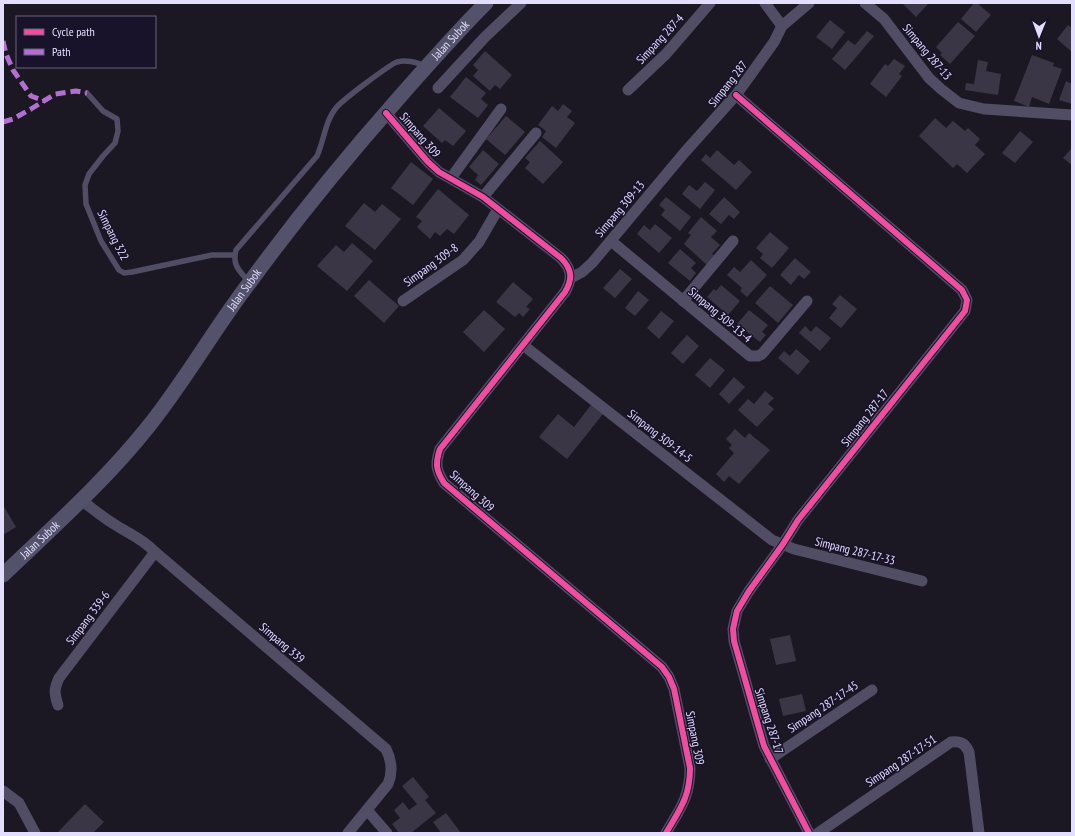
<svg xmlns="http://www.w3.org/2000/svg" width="1075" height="836" viewBox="0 0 1075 836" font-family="'PT Sans Narrow',sans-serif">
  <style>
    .building { fill: #3a3646 }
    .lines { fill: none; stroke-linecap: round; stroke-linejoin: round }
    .service { stroke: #504d65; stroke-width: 5.5 }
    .minor { stroke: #504d65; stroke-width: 11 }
    .secondary { stroke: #54516a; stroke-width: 15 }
    .quiet { stroke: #b36fd0; stroke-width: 5; stroke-dasharray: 10 5; stroke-linecap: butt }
    .cycleway-casing { stroke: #18122a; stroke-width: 8 }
    .cycleway { stroke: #ef4d9e; stroke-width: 6 }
    .labels { text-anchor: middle; stroke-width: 3; stroke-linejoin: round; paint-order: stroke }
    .street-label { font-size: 12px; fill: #e3ddfe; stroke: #18122a }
  </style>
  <rect width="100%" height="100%" fill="#1b1824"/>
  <g class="building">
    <polygon points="902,3 927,3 928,4 916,17"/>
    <polygon points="974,3 977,3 991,15 976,32 961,19"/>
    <polygon points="830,20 845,32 832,49 816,37"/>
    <polygon points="958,22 975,36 950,64 940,55 942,53 936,47"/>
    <polygon points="1068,25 1072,28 1072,52 1057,39"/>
    <polygon points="867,31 874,36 845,70 832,59 848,40 855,45"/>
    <polygon points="485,51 512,75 500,89 495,85 490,91 473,76 478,70 473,65"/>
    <polygon points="1032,55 1054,63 1053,66 1062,69 1049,104 1032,97 1029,107 1014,101"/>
    <polygon points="894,59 905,66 899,74 902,76 886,97 870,84 885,64 888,66"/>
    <polygon points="978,60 988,62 986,71 1001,74 998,95 965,90 966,83 974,84"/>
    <polygon points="466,77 486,93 481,99 488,105 478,118 450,97"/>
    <polygon points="1066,81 1072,84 1072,104 1059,100"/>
    <polygon points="563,104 572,111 567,117 575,123 556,148 542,137 546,131 538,125 552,106 558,111"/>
    <polygon points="439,108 466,131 453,146 445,140 442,143 423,126"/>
    <polygon points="506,116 525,132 505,155 486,139"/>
    <polygon points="935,118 946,128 953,121 965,131 968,128 980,139 975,145 985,154 967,173 957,164 953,168 919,136"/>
    <polygon points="1020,131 1033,142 1015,163 1002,153"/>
    <polygon points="540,141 563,162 543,184 525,168 530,162 525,158"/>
    <polygon points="1072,148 1072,165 1063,158"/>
    <polygon points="483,150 499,164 481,185 475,180 478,175 469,167"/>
    <polygon points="717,150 734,165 739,160 752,172 736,190 701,160 706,154 710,158"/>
    <polygon points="411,162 433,179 413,205 391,188"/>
    <polygon points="705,182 715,190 700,209 682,194 689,185 697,191"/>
    <polygon points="438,189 469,215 454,234 447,229 440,236 435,232 430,239 417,227 422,221 416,217"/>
    <polygon points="666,197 691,217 680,231 661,215 665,210 659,205"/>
    <polygon points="724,197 740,212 734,219 729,215 721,224 709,214"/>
    <polygon points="364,203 375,212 382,204 401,219 375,250 345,226"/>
    <polygon points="701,217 717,231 711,237 720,245 712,254 716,257 708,266 684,244 691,235 688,233"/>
    <polygon points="655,224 672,238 659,253 637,234 644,225 650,230"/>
    <polygon points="770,232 789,248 772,268 760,258 763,254 756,248"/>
    <polygon points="352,243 373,261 347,291 317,266 336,245 344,252"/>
    <polygon points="680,249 696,263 691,268 696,273 690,281 668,263"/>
    <polygon points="795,258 811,272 804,279 799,275 791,285 780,275"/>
    <polygon points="751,260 767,275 747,297 740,291 742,288 727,275 734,267 740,272"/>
    <polygon points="620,269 632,279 615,298 603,288"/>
    <polygon points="369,280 399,306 384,323 354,296"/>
    <polygon points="513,282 533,299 526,307 530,309 523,317 519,313 515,317 496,302"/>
    <polygon points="721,285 740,301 728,315 707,297 714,289 716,291"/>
    <polygon points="770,286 793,305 778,323 755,303"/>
    <polygon points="638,291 649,300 635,316 625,308"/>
    <polygon points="840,295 857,309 841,328 829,318 837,308 832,304"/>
    <polygon points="484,310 505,329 484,352 463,332"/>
    <polygon points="749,310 768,325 762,332 766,335 760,342 737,324"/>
    <polygon points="661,311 674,321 659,339 647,328"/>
    <polygon points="805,326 811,332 816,326 831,338 820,351 799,333"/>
    <polygon points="687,335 699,346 683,364 671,353"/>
    <polygon points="796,349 810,361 798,375 778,358 784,351 790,356"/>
    <polygon points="710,358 725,370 710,388 695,375"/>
    <polygon points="734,377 745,387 729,404 719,394"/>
    <polygon points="765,391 774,398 768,404 774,409 757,427 738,410 748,399 754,404"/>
    <polygon points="591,405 603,414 567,459 539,437 558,414 574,427"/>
    <polygon points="735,429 745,438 749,433 770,450 739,484 729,476 724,482 716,474 734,453 729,448 732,445 726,439"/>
    <polygon points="3,505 16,527 3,535"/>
    <polygon points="790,635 796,661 776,665 770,639"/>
    <polygon points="802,694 806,711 783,716 779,699"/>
    <polygon points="413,777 429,797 425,800 436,813 411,833 399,833 392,824 400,818 394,810 403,802 409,810 417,804 402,786"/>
    <polygon points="85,804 104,822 93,833 57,833"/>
    <polygon points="446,813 461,833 441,833 433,822"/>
  </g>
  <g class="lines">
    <g class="service">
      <polyline points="87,93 103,111 117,119 118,131 115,143 103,156 89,174 85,185 86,204 101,241 119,270 124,273 132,272 212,255 234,255"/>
      <path d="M 248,281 C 239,270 232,265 236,250 L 317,156 C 324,141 325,121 336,108 C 341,101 389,65 397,62 C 407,59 417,63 426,66"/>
    </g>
    <g class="minor">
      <polyline points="765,3 782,26"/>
      <polyline points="865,3 884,19 929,78 941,89 959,103 984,109 1072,115"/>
      <polyline points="438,88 485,37 521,3"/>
      <polyline points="628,90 666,54 710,3"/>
      <polyline points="736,95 962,290 967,300 965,311 798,520 783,544 749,591 737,611 733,629 734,641 764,746 809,833"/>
      <path d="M 386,113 L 428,162 L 439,172 L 483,197 L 561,258 C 572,269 573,279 565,292 L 440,449 C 435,464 436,470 444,483 L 662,667 L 669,677 L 674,689 L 690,768 C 690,797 680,809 666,833"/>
      <polyline points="451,178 501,109"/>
      <polyline points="483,197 536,133"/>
      <polyline points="611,241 750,356 758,356 762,354 807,301"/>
      <polyline points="571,278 582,272 592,263 685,152 736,95 774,42 782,26 809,3"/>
      <polyline points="403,301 463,260 479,242 498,209"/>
      <polyline points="683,301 733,241"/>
      <polyline points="523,345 772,540 794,549 922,581"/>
      <path d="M 81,500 C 92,508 102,517 114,524 C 129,534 142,538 155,552 L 386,749 C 392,761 393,772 388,784 L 348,833"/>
      <path d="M 58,705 C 54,693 54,689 59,678 L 155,552"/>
      <polyline points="770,759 872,690"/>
      <polyline points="3,791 19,803 35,833"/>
      <polyline points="367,810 387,833"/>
      <path d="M 818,833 L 951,742 C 960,741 965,743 969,752 L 979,833"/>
    </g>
    <path class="secondary" id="s1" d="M 3,575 C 53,527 105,481 148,427 C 185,381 214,329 250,282 C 296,219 345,159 397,100 C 426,67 455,34 486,3"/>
    <g class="quiet">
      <polyline points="3,41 6,54 13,70 31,96 45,101"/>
      <polyline points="3,122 13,119 31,109 55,94 76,91 87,93"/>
    </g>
    <g class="cycleway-casing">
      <g id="cycleway">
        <polyline points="736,95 962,290 967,300 965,311 798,520 783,544 749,591 737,611 733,629 734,641 764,746 809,833"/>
        <path d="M 386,113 L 428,162 L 439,172 L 483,197 L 561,258 C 572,269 573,279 565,292 L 440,449 C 435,464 436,470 444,483 L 662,667 L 669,677 L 674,689 L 690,768 C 690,797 680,809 666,833"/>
      </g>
    </g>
    <use href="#cycleway" class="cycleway"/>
  </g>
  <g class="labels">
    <g class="street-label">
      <text transform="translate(660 39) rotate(-47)" y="4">Simpang 287-4</text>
      <text dy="4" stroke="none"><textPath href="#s1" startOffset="699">Jalan Subok</textPath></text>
      <text transform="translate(927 52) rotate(50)" y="4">Simpang 287-13</text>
      <text transform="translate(728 84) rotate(-52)" y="4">Simpang 287</text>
      <text transform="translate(420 135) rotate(49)" y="4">Simpang 309</text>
      <text transform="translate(620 209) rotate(-50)" y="4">Simpang 309-13</text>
      <text transform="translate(113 235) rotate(63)" y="4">Simpang 322</text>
      <text transform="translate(431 265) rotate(-36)" y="4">Simpang 309-8</text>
      <text dy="4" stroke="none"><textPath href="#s1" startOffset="375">Jalan Subok</textPath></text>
      <text transform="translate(720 315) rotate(40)" y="4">Simpang 309-13-4</text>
      <text transform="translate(865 418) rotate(-52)" y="4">Simpang 287-17</text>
      <text transform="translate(660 436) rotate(38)" y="4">Simpang 309-14-5</text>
      <text transform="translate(472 491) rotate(42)" y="4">Simpang 309</text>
      <text dy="4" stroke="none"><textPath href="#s1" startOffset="51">Jalan Subok</textPath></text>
      <text transform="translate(855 551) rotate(14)" y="4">Simpang 287-17-33</text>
      <text transform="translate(88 618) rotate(-53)" y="4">Simpang 339-6</text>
      <text transform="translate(282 643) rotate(40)" y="4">Simpang 339</text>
      <text transform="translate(823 707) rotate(-34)" y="4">Simpang 287-17-45</text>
      <text transform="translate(769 721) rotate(72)" y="4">Simpang 287-17</text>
      <text transform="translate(695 738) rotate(79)" y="4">Simpang 309</text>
      <text transform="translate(901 761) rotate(-34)" y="4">Simpang 287-17-51</text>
    </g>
  </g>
  <rect width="1075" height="836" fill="none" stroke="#e3ddfe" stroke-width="8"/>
  <rect x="16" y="16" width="140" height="52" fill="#18122a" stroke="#69637f"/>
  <rect x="24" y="29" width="20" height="6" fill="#ef4d9e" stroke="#69637f"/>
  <text x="52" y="36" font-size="12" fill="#e3ddfe">Cycle path</text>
  <rect x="24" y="49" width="20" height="6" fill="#b36fd0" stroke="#69637f"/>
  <text x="52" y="56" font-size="12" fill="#e3ddfe">Path</text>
  <g transform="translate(1039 36) rotate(181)" stroke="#18122a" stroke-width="3" paint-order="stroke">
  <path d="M0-3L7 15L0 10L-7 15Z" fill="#e3ddfe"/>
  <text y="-6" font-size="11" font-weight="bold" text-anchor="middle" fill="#e3ddfe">N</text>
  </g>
</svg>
